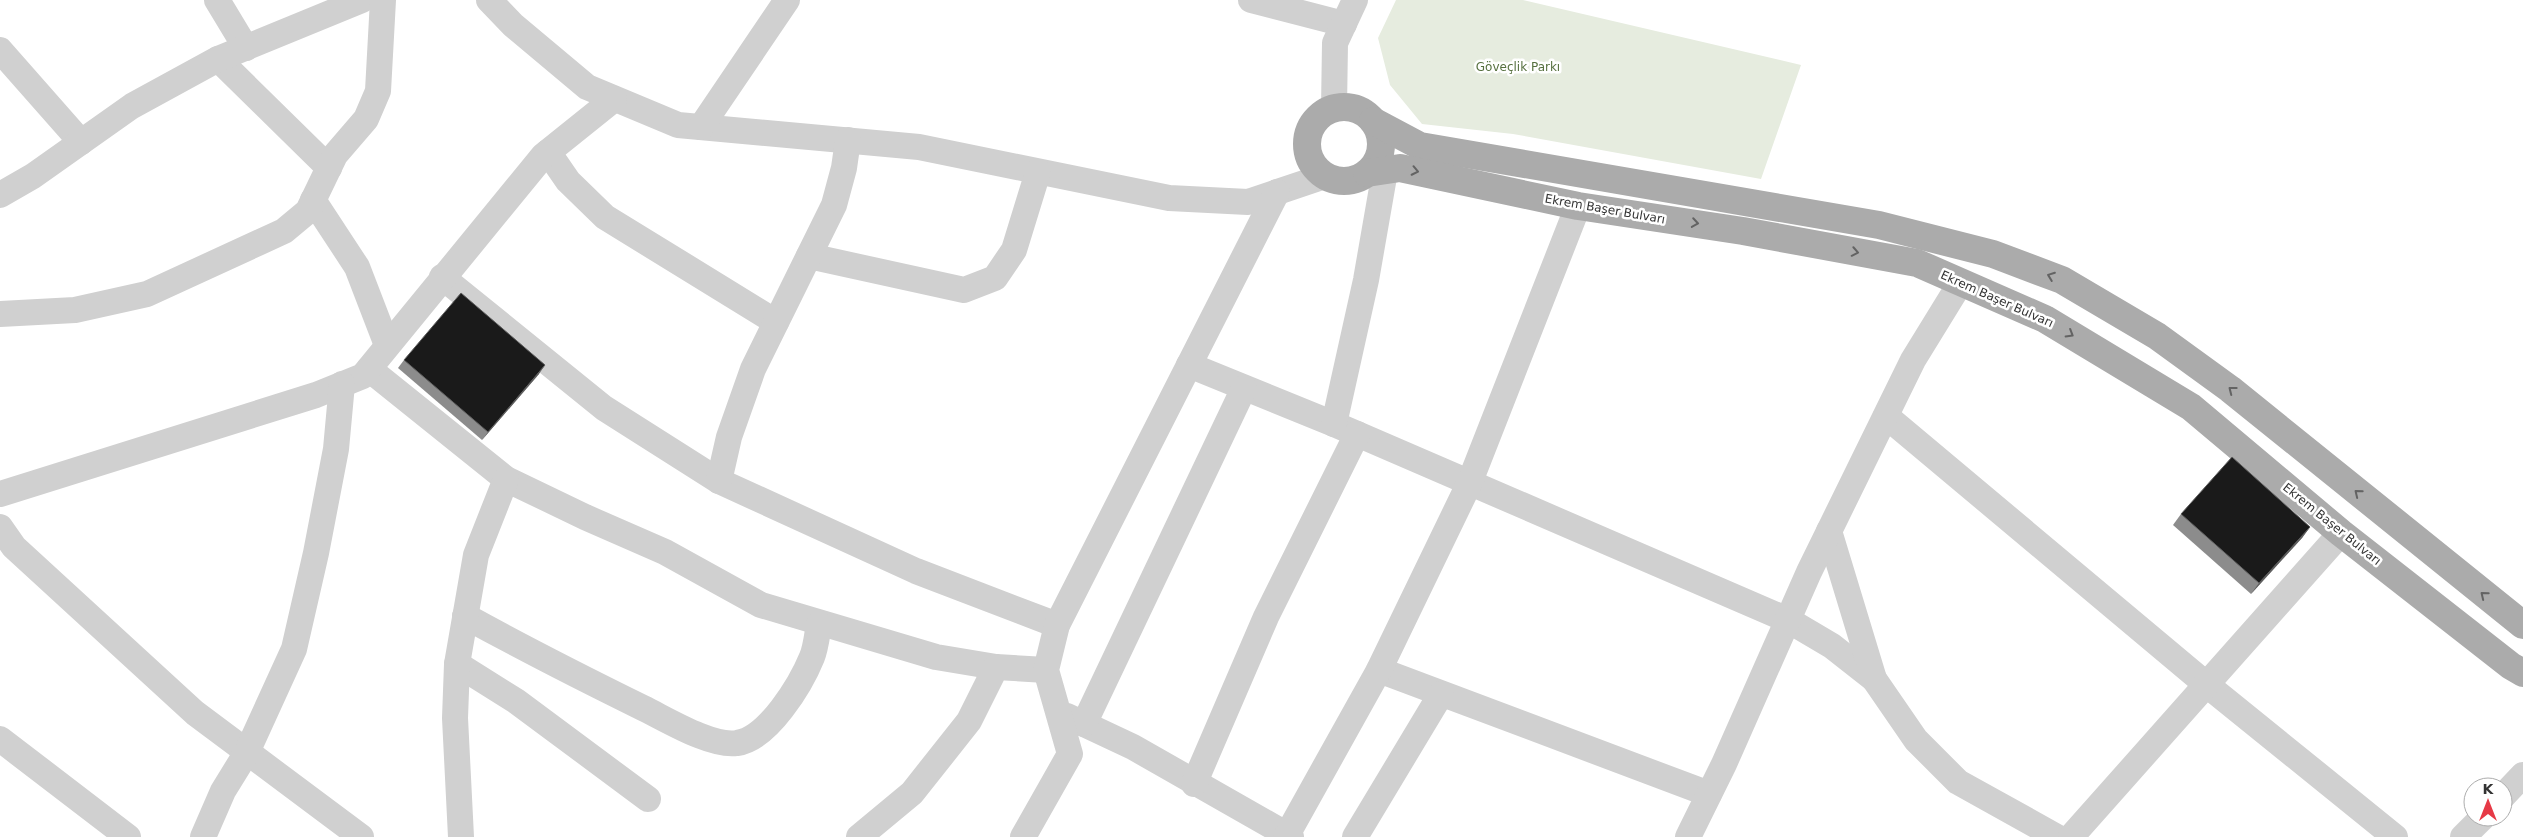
<svg xmlns="http://www.w3.org/2000/svg" width="2523" height="837" viewBox="0 0 2523 837" font-family="'DejaVu Sans',sans-serif">
  <style>
    .green { fill: #e6ecdf }
    .lines { fill: none; stroke-linecap: round; stroke-linejoin: round }
    .minor { stroke: #d0d0d0; stroke-width: 26 }
    .major { stroke: #ababab; stroke-width: 28 }
    .wall { fill: #8c8c8c }
    .shaded-wall { fill: #5f5f5f }
    .building { fill: #1a1a1a; stroke: #5f5f5f }
    .oneway { stroke: #636363 }
    .labels { text-anchor: middle; stroke-width: 5; stroke-linejoin: round; paint-order: stroke }
    .park-label { font-size: 12px; fill: #56703f; stroke: #fff }
    .street-label { font-size: 12px; fill: #333; stroke: #fff }
  </style>
  <rect width="100%" height="100%" fill="#fff"/>
  <polygon class="green" points="1396,0 1523,0 1801,65 1761,179 1513,134 1422,124 1390,85 1378,38"/>
  <g class="lines">
    <g class="minor">
      <polyline points="217,0 246,48"/>
      <polyline points="489,0 513,25 587,87 678,125 919,147 1169,198 1248,202 1325,176"/>
      <polyline points="1251,0 1344,24"/>
      <polyline points="0,50 81,142"/>
      <polyline points="218,59 329,168"/>
      <polyline points="1334,108 1335,43 1355,0"/>
      <polyline points="701,127 787,0"/>
      <polyline points="548,152 568,181 605,217 776,322"/>
      <polyline points="0,195 33,176 132,106 218,59 362,0"/>
      <polyline points="313,200 357,267 387,345"/>
      <polyline points="809,256 964,290 995,278 1014,250 1038,172"/>
      <polyline points="442,277 604,408 719,481 916,571 1057,625"/>
      <polyline points="0,314 75,310 147,294 284,231 308,211 335,155 366,119 378,91 383,0"/>
      <polyline points="1189,365 1334,424 1788,620 1832,646 1874,679"/>
      <polyline points="369,369 506,479 585,517 665,552 761,605 936,657 996,667"/>
      <polyline points="1886,416 2207,685 2395,837"/>
      <polyline points="1334,424 1366,280 1385,171"/>
      <polyline points="719,481 729,437 753,369 834,205 844,168 848,140"/>
      <polyline points="0,494 316,395 363,376 543,156 614,99"/>
      <polyline points="0,527 14,547 195,713 361,837"/>
      <polyline points="1829,531 1874,679 1916,740 1958,782 2057,837"/>
      <path d="M 465,616 C 523,648 582,678 643,708 C 666,719 711,747 737,743 C 768,739 801,684 812,657 C 816,647 817,635 819,624"/>
      <polyline points="457,664 516,701 648,799"/>
      <polyline points="1379,670 1709,794"/>
      <polyline points="1067,716 1133,747 1291,837"/>
      <polyline points="1084,724 1244,388"/>
      <polyline points="0,739 128,837"/>
      <polyline points="1194,784 1266,617 1357,434"/>
      <polyline points="2503,796 2523,775"/>
      <polyline points="1287,835 1379,670 1469,484 1578,206"/>
      <polyline points="203,837 223,791 247,752 294,649 316,553 336,449 342,384"/>
      <polyline points="461,837 455,718 457,664 476,555 506,479"/>
      <polyline points="859,837 912,793 969,721 996,667 1046,670"/>
      <polyline points="1023,837 1070,754 1046,670 1057,625 1277,192"/>
      <polyline points="1355,837 1441,694"/>
      <polyline points="1688,837 1724,764 1809,572 1913,360 1961,282"/>
      <polyline points="2071,837 2341,533"/>
      <polyline points="2463,837 2483,817"/>
    </g>
    <g class="major">
      <circle cx="1344" cy="144" r="37"/>
      <polyline points="1373,121 1420,146 1879,225 1993,254 2062,280 2157,336 2230,389 2523,625"/>
      <polyline points="1367,173 1400,168 1578,206 1743,231 1917,263 2045,319 2191,407 2341,533 2511,666 2523,673"/>
    </g>
  </g>
  <g class="wall">
    <polygon points="404,360 539,374 482,440 398,368"/>
    <polygon points="2181,514 2310,527 2302,538 2251,594 2173,525"/>
  </g>
  <g class="shaded-wall">
    <polygon points="545,365 539,374 482,440 488,432"/>
    <polygon points="2310,527 2302,538 2251,594 2259,583"/>
  </g>
  <g class="building">
    <polygon points="461,293 545,365 488,432 404,360"/>
    <polygon points="2232,457 2310,527 2259,583 2181,514"/>
  </g>
  <defs><path id="oneway-chevron" d="M-2-3.5L2.5 0L-2 3.5" fill="none" stroke-width="1.6" stroke-linecap="round" stroke-linejoin="round" transform="scale(1.25)"/></defs>
  <g class="oneway">
    <use href="#oneway-chevron" transform="translate(1415 171) rotate(12)"/>
    <use href="#oneway-chevron" transform="translate(1695 223) rotate(9)"/>
    <use href="#oneway-chevron" transform="translate(1855 252) rotate(11)"/>
    <use href="#oneway-chevron" transform="translate(2051 276) rotate(-159)"/>
    <use href="#oneway-chevron" transform="translate(2070 334) rotate(31)"/>
    <use href="#oneway-chevron" transform="translate(2232 390) rotate(-142)"/>
    <use href="#oneway-chevron" transform="translate(2358 493) rotate(-141)"/>
    <use href="#oneway-chevron" transform="translate(2484 595) rotate(-141)"/>
  </g>
  <g class="labels">
    <g class="park-label">
      <text x="1518" y="71">Göveçlik Parkı</text>
    </g>
    <g class="street-label">
      <text transform="translate(1605 209) rotate(10)" y="4">Ekrem Başer Bulvarı</text>
      <text transform="translate(1997 299) rotate(24)" y="4">Ekrem Başer Bulvarı</text>
      <text transform="translate(2332 524) rotate(39)" y="4">Ekrem Başer Bulvarı</text>
    </g>
  </g>
  <g transform="translate(2488 802)"><circle r="24" fill="#ffffff" stroke="#adadad"/>
  <path d="M0-4L9 19L0 12L-9 19Z" fill="#e63946"/>
  <text y="-8" font-size="14" font-weight="bold" text-anchor="middle" fill="#333333">K</text>
  </g>
</svg>
